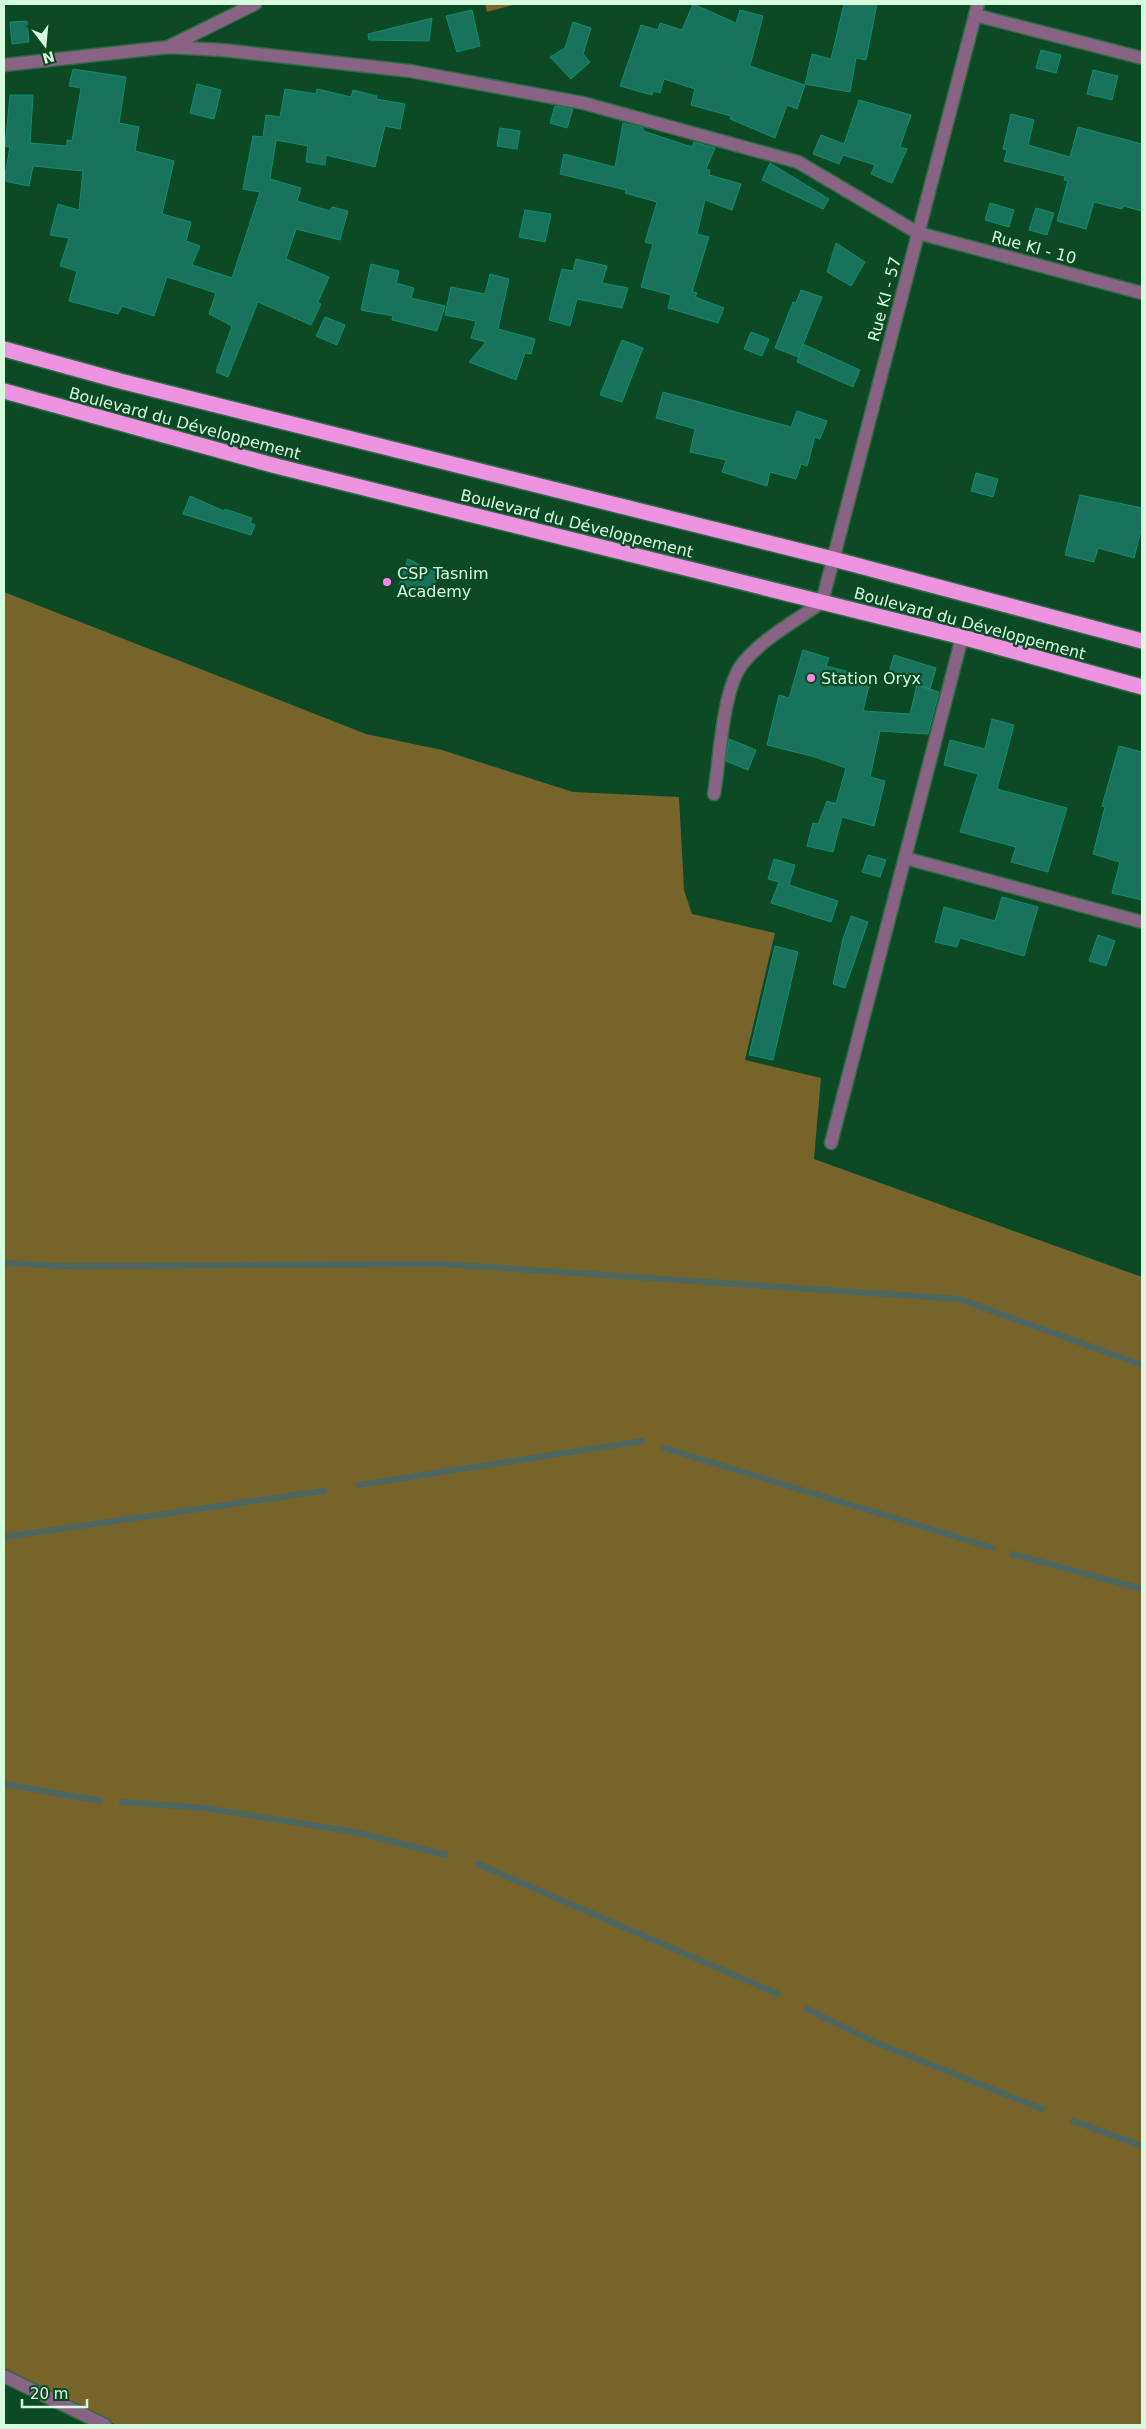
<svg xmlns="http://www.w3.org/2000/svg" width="1146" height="2429" viewBox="0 0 1146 2429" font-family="'DejaVu Sans',sans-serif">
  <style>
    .green { fill: #76642a }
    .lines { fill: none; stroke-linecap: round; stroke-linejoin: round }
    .stream { stroke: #4c6761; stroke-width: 6 }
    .building { fill: #18725c; stroke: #128e72 }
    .street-casing { stroke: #306946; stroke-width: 15 }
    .highway-casing { stroke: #306946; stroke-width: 18 }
    .street { stroke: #886383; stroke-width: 12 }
    .highway { stroke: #ee93e2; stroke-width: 15 }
    .poi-dot { fill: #f888ea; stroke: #0c4925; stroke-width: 2 }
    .labels { text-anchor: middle; stroke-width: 4.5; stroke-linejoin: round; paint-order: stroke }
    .street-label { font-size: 16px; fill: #d6fbde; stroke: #0c4925 }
    .poi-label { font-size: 16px; fill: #d6fbde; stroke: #0c4925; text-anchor: start }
  </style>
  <rect width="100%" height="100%" fill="#0c4925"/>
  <g class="green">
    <polygon points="485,4 517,4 487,12"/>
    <polygon points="4,592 366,734 442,750 573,792 679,797 684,890 692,914 775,933 745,1060 821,1078 814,1159 1142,1277 1142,2425 116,2425 4,2368"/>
  </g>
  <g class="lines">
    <g class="stream">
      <polyline points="4,1263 66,1266 442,1264 959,1299 1142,1365"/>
      <polyline points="664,1448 993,1548"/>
      <polyline points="359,1485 642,1441"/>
      <polyline points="4,1537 324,1491"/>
      <polyline points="1012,1554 1142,1589"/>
      <polyline points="4,1784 100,1801"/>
      <polyline points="122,1802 204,1808 355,1832 446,1855"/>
      <polyline points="478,1864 778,1994"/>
      <polyline points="807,2009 872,2041 1042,2109"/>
      <polyline points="1073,2121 1142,2146"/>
    </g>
  </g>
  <g class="building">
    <polygon points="693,4 736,23 740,10 763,16 750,66 805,85 797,109 787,105 775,138 730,119 731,116 691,105 695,89 664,79 660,93 653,91 652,95 620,86 641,25 658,30 660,23 682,30"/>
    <polygon points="844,4 877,4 866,60 856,58 850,92 805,84 812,54 831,59"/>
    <polygon points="472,10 480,46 457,52 446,16"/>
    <polygon points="432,18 429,41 369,40 368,34"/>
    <polygon points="27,21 29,42 12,44 10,22"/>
    <polygon points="573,22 591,28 583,54 590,62 571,79 550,57 565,48"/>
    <polygon points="1041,50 1061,55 1056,73 1036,68"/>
    <polygon points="73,69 126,77 119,123 139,127 135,151 174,161 162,214 191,222 186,241 200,246 192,265 232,278 260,192 243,189 253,136 263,137 266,115 280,117 285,89 316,94 317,89 351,97 353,90 377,96 376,99 405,104 400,129 385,126 375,167 326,155 325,165 306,162 308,146 276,140 270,179 301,188 297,201 330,211 332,207 348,211 340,240 296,229 286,259 329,277 318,302 321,304 311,325 258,302 228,377 216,372 232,326 209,314 216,293 167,277 154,316 122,306 118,314 69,301 77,271 60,266 69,238 50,235 58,204 79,210 83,171 33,166 29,186 4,181 10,147 5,146 10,95 33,95 30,143 67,146 67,140 72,141 81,88 69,86"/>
    <polygon points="1093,70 1118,76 1112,100 1087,94"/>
    <polygon points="197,84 221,90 214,119 190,113"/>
    <polygon points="859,100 911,115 900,147 907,149 892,183 871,174 875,165 843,155 839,164 813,154 821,135 844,144"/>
    <polygon points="555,106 573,109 567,128 550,123"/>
    <polygon points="1011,114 1034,120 1028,145 1070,157 1078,127 1142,144 1142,211 1123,206 1122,209 1094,202 1086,229 1057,221 1068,181 1064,180 1065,176 1004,161 1007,150 1003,149"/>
    <polygon points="623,123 643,128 643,131 692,147 694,142 715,148 706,169 710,170 709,175 741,184 732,210 705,200 697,234 709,237 692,292 697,293 695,297 724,308 718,323 668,308 671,295 641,287 653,244 645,242 657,202 625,193 626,190 560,174 564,154 615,167"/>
    <polygon points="500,128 520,131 517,149 497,146"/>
    <polygon points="770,163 829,199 823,209 762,180"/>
    <polygon points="990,203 1014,210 1009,227 985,220"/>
    <polygon points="1036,208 1054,213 1047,235 1029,230"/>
    <polygon points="525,210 551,214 545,242 519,237"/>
    <polygon points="836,243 865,262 851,286 827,272"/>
    <polygon points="576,259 607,266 602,283 628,288 622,308 577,299 570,326 549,320 562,269 573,271"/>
    <polygon points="371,264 399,271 396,283 414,288 411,298 445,306 437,331 392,320 393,316 361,310"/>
    <polygon points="490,274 509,279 498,329 535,339 531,354 525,353 516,380 469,362 486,342 471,338 476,321 445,315 451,287 485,294"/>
    <polygon points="801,290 822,297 798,357 775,348 793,302 796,303"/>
    <polygon points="325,317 345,325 337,345 316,336"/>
    <polygon points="751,332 769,339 762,356 744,349"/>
    <polygon points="622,340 643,348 622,402 600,395"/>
    <polygon points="803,344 860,370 853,387 797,362"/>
    <polygon points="663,392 791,427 797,411 827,421 820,439 815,437 807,466 801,464 796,479 770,472 767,486 722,472 726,460 690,452 695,429 656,418"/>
    <polygon points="976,473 998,479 993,497 971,491"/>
    <polygon points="1080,495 1142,508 1142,527 1134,558 1098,548 1094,562 1065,555"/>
    <polygon points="190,496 224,511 225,509 252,518 250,523 255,525 251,535 183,514"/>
    <polygon points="408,559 439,574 429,596 399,585"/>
    <polygon points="803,650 829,658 826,666 871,677 863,711 910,714 917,685 939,692 928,734 880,731 870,777 885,781 874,826 842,817 833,852 807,846 813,823 818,824 827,801 836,804 846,768 815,757 767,745 779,695 789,698"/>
    <polygon points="894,655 936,668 930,689 888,676"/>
    <polygon points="992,719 1014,725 997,789 1067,808 1048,872 1011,862 1016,847 960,832 978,774 944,765 950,740 985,749"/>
    <polygon points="729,739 756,750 748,770 726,761"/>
    <polygon points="1119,746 1142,752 1142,900 1112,893 1120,862 1093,854 1105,807 1102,806"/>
    <polygon points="868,855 886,860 880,877 862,872"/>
    <polygon points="774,859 795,865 789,885 838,901 831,922 771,903 779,882 768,879"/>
    <polygon points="1002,897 1038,907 1024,956 960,938 957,947 935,942 944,907 995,921"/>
    <polygon points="851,916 868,922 845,988 833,984 843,939"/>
    <polygon points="1098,935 1115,941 1106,966 1089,961"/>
    <polygon points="775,946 798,952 773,1060 749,1055"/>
  </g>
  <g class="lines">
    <g class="street-casing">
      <g id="street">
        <polyline points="975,15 1142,58"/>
        <polyline points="170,46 255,4"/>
        <polyline points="4,65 169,47 222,50 410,71 583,103 798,162 918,233 1142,293"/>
        <path d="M 714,794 C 720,760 722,689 743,663 C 763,638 796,621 822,602 L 978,4"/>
        <polyline points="905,858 1142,922"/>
        <polyline points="831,1143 962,637"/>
        <polyline points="4,2376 105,2425"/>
      </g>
    </g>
    <g class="highway-casing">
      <g id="highway">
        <polyline points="4,349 120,381 833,559 1142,641"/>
        <polyline points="4,391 276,466 962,637 1142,687"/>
      </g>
    </g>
    <use href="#street" class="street"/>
    <use href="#highway" class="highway"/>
  </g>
  <g class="poi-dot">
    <circle cx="387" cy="582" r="5"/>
    <circle cx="811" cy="678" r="5"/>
  </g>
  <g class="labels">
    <g class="street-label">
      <text transform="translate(1034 247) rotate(15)" y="6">Rue KI - 10</text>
      <text transform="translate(884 299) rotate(-75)" y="6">Rue KI - 57</text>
      <text transform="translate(185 423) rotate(15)" y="6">Boulevard du Développement</text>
      <text transform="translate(577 523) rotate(14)" y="6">Boulevard du Développement</text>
      <text transform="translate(970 623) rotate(15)" y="6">Boulevard du Développement</text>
    </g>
    <g class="poi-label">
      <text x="397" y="579">CSP Tasnim<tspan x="397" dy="18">Academy</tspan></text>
      <text x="821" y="684">Station Oryx</text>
    </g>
  </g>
  <rect width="1146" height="2429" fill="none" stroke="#d6fbde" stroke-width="10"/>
  <g transform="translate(45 45) rotate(164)" stroke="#0c4925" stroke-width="4" paint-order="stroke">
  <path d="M0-4L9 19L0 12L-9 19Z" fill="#d6fbde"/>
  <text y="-8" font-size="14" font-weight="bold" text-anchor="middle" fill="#d6fbde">N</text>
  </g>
  <path d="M22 2399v8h65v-8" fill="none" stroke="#d6fbde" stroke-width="2.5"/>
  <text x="30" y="2399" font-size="15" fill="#d6fbde" stroke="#0c4925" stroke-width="4" paint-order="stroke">20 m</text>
</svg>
